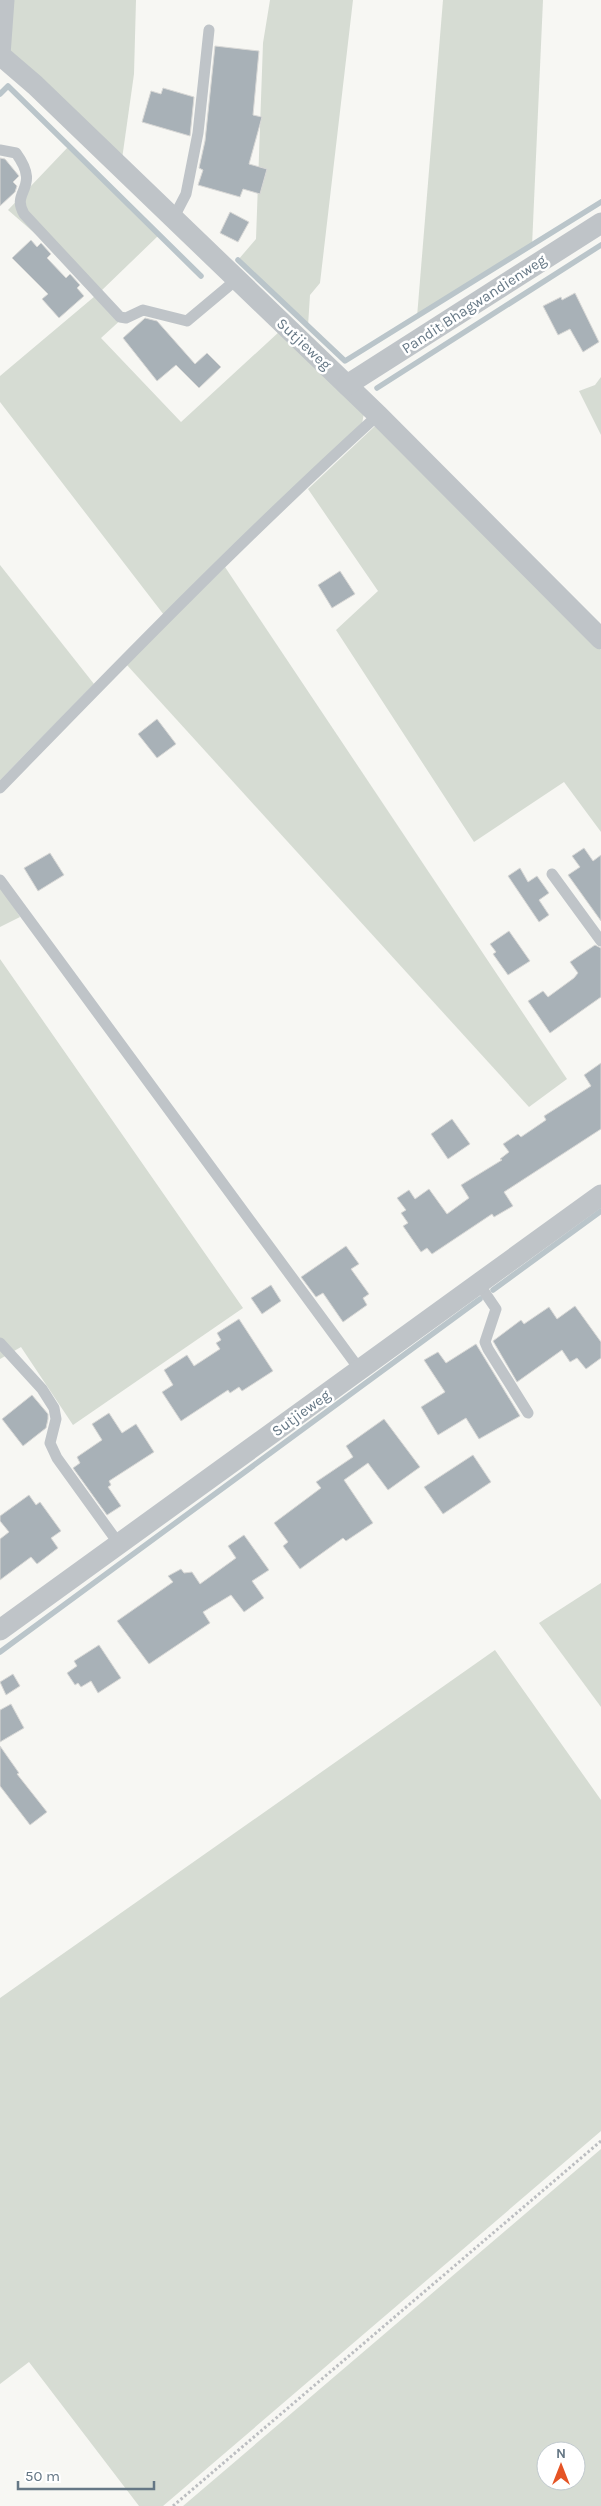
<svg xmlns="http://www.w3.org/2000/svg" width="601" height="2506" viewBox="0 0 601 2506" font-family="Karla,sans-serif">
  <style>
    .green { fill: #d6dcd3; fill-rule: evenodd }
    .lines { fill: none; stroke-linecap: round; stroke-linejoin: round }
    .stream { stroke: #bac5ca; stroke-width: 5.5 }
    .building { fill: #a8b1b7; stroke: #d8d8d6 }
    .path { stroke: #bcbec1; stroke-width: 3; stroke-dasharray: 2.5 2.5; stroke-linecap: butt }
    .lane { stroke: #bfc4c8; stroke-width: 11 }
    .street { stroke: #bfc4c8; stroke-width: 21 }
    .labels { text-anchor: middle; stroke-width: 5; stroke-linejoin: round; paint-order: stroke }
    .street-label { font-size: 15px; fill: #657785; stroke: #fff }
  </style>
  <rect width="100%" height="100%" fill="#f7f7f3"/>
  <g class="green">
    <polygon points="11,0 136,0 134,74 122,159 7,53"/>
    <polygon points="270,0 353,0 320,283 310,295 308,326 238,260 256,239 263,43"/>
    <polygon points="443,0 543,0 532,246 417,317"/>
    <polygon points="69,146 159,235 101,291 125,316 101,338 181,422 280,331 364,413 362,424 164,615 0,402 0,376 101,291 8,210"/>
    <polygon points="601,377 601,435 579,391 595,385"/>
    <polygon points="375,426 601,650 601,832 564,782 474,842 336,630 378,591 308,489"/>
    <polygon points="0,565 94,684 0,780"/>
    <polygon points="225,567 567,1079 529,1107 126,664"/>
    <polygon points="0,884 20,917 0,927"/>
    <polygon points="0,959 243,1308 73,1425 21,1347 0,1359"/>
    <polygon points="601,1583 601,1707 539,1623"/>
    <polygon points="495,1650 601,1800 601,2131 163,2506 139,2506 29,2362 0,2384 0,1998"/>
    <path d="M 601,2149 L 601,2506 L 183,2506 ZM 546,2451 L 576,2451 L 576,2481 L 546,2481 Z"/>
  </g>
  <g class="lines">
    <g class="stream">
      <polyline points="0,94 8,86 201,276"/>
      <polyline points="238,260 345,361 601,202"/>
      <polyline points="377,388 601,245"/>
      <polyline points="493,1290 601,1211"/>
      <polyline points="0,1652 480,1299"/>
    </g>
  </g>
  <g class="building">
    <polygon points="215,46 259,51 253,115 262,117 249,164 267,169 260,194 243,189 240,197 198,185 203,170 199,168 205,141"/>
    <polygon points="163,88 194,97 190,136 142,122 151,91 161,94"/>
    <polygon points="0,158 5,159 19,176 13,182 17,186 15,192 0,206"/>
    <polygon points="230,212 249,222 238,242 220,233"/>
    <polygon points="31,240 37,247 41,243 51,254 47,258 66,278 70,274 80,285 77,288 84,296 59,318 42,299 48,294 12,258"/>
    <polygon points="575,293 599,342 583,352 570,329 558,335 543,306 561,297 562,300"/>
    <polygon points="145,318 157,321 195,364 207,353 221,367 199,388 176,365 157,381 123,338"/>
    <polygon points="340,571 355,594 332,608 318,585"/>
    <polygon points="157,719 176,744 157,758 138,734"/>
    <polygon points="584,848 593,861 601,855 601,921 568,875 580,867 572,856"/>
    <polygon points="50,853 64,875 38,891 24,868"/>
    <polygon points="520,868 528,882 537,876 549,893 539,900 549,915 539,922 508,876"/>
    <polygon points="509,931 530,961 508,975 493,954 496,952 490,944"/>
    <polygon points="595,945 601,948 601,997 550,1033 528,1001 543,991 548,997 574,978 578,973 570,962"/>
    <polygon points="601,1063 601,1129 504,1192 513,1206 494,1217 492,1214 432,1254 427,1248 421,1252 403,1226 408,1223 401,1213 406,1210 397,1198 409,1190 415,1199 429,1189 447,1214 469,1198 461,1185 502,1160 500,1159 509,1152 503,1144 518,1134 521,1137 546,1120 544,1116 591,1086 584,1075"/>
    <polygon points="452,1119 470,1144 448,1159 431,1134"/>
    <polygon points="346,1246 359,1264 351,1269 369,1294 363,1298 367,1305 343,1322 323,1293 316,1297 301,1277"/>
    <polygon points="271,1285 281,1301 262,1314 251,1298"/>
    <polygon points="575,1306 601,1342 601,1358 586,1369 577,1358 570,1362 562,1350 517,1382 493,1341 521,1320 524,1324 549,1307 557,1319"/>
    <polygon points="239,1319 273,1371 242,1391 239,1387 230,1393 228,1390 181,1421 162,1392 173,1385 164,1370 187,1355 194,1366 220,1349 216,1343 221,1340 217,1333"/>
    <polygon points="476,1344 520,1416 479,1439 466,1418 438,1435 421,1407 445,1392 424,1360 438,1352 446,1363"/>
    <polygon points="32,1395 48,1414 48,1419 46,1428 23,1446 2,1419"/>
    <polygon points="109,1413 122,1433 136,1424 154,1452 109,1481 111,1485 108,1487 121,1506 107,1515 73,1468 80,1463 77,1457 102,1440 92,1424"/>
    <polygon points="384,1419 420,1467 388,1490 368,1463 344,1480 373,1523 346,1541 343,1538 300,1569 283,1546 288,1542 274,1523 321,1488 316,1482 353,1457 346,1446"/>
    <polygon points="473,1455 491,1482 443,1514 424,1487"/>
    <polygon points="29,1495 36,1505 40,1502 61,1531 51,1538 58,1548 37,1564 31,1557 0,1580 0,1539 9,1532 0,1521 0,1516"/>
    <polygon points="244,1535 269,1570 252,1581 264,1598 244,1612 231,1595 203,1612 210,1623 149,1664 117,1621 173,1582 168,1576 181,1569 184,1573 192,1572 200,1584 236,1558 228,1546"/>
    <polygon points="99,1645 121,1678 98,1693 91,1681 81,1687 78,1683 75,1685 67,1673 77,1666 74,1661"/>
    <polygon points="13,1674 20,1686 6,1695 0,1682"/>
    <polygon points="11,1704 24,1728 0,1742 0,1710"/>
    <polygon points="0,1746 19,1773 17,1774 47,1812 30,1825 0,1786"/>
  </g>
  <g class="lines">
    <polyline class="path" points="173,2506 601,2141"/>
    <g class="lane">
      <path d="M 0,150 L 16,153 C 42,189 10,190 24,214 L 120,317 L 126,318 L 143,310 L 187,321 L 236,280"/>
      <polyline points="173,219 186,194 198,133 209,30"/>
      <path d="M 0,788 C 123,661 247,534 378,415"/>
      <polyline points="552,874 601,941"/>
      <polyline points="0,880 360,1370"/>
      <polyline points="479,1284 496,1309 485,1342 488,1349 528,1413"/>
      <polyline points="0,1343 42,1389 54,1408 56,1419 50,1443 57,1458 119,1544"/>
    </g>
    <g class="street">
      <polyline points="4,0 0,55 35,85 378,415 601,639"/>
      <polyline points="347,385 601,223"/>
      <polyline points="0,1630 601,1195"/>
    </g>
  </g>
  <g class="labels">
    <g class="street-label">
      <text transform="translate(474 304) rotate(-33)" y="5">Pandit Bhagwandienweg</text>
      <text transform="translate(304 344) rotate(43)" y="5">Sutjieweg</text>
      <text transform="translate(301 1413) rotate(-36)" y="5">Sutjieweg</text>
    </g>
  </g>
  <g transform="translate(561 2466)"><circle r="24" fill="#ffffff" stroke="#c1c9ce"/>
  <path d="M0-4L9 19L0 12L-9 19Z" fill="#e55425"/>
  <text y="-8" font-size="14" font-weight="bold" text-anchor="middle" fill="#657785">N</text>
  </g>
  <path d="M18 2481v8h136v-8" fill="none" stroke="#657785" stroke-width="2.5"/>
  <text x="25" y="2481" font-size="15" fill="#657785" stroke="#ffffff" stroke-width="4" paint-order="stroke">50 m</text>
</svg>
